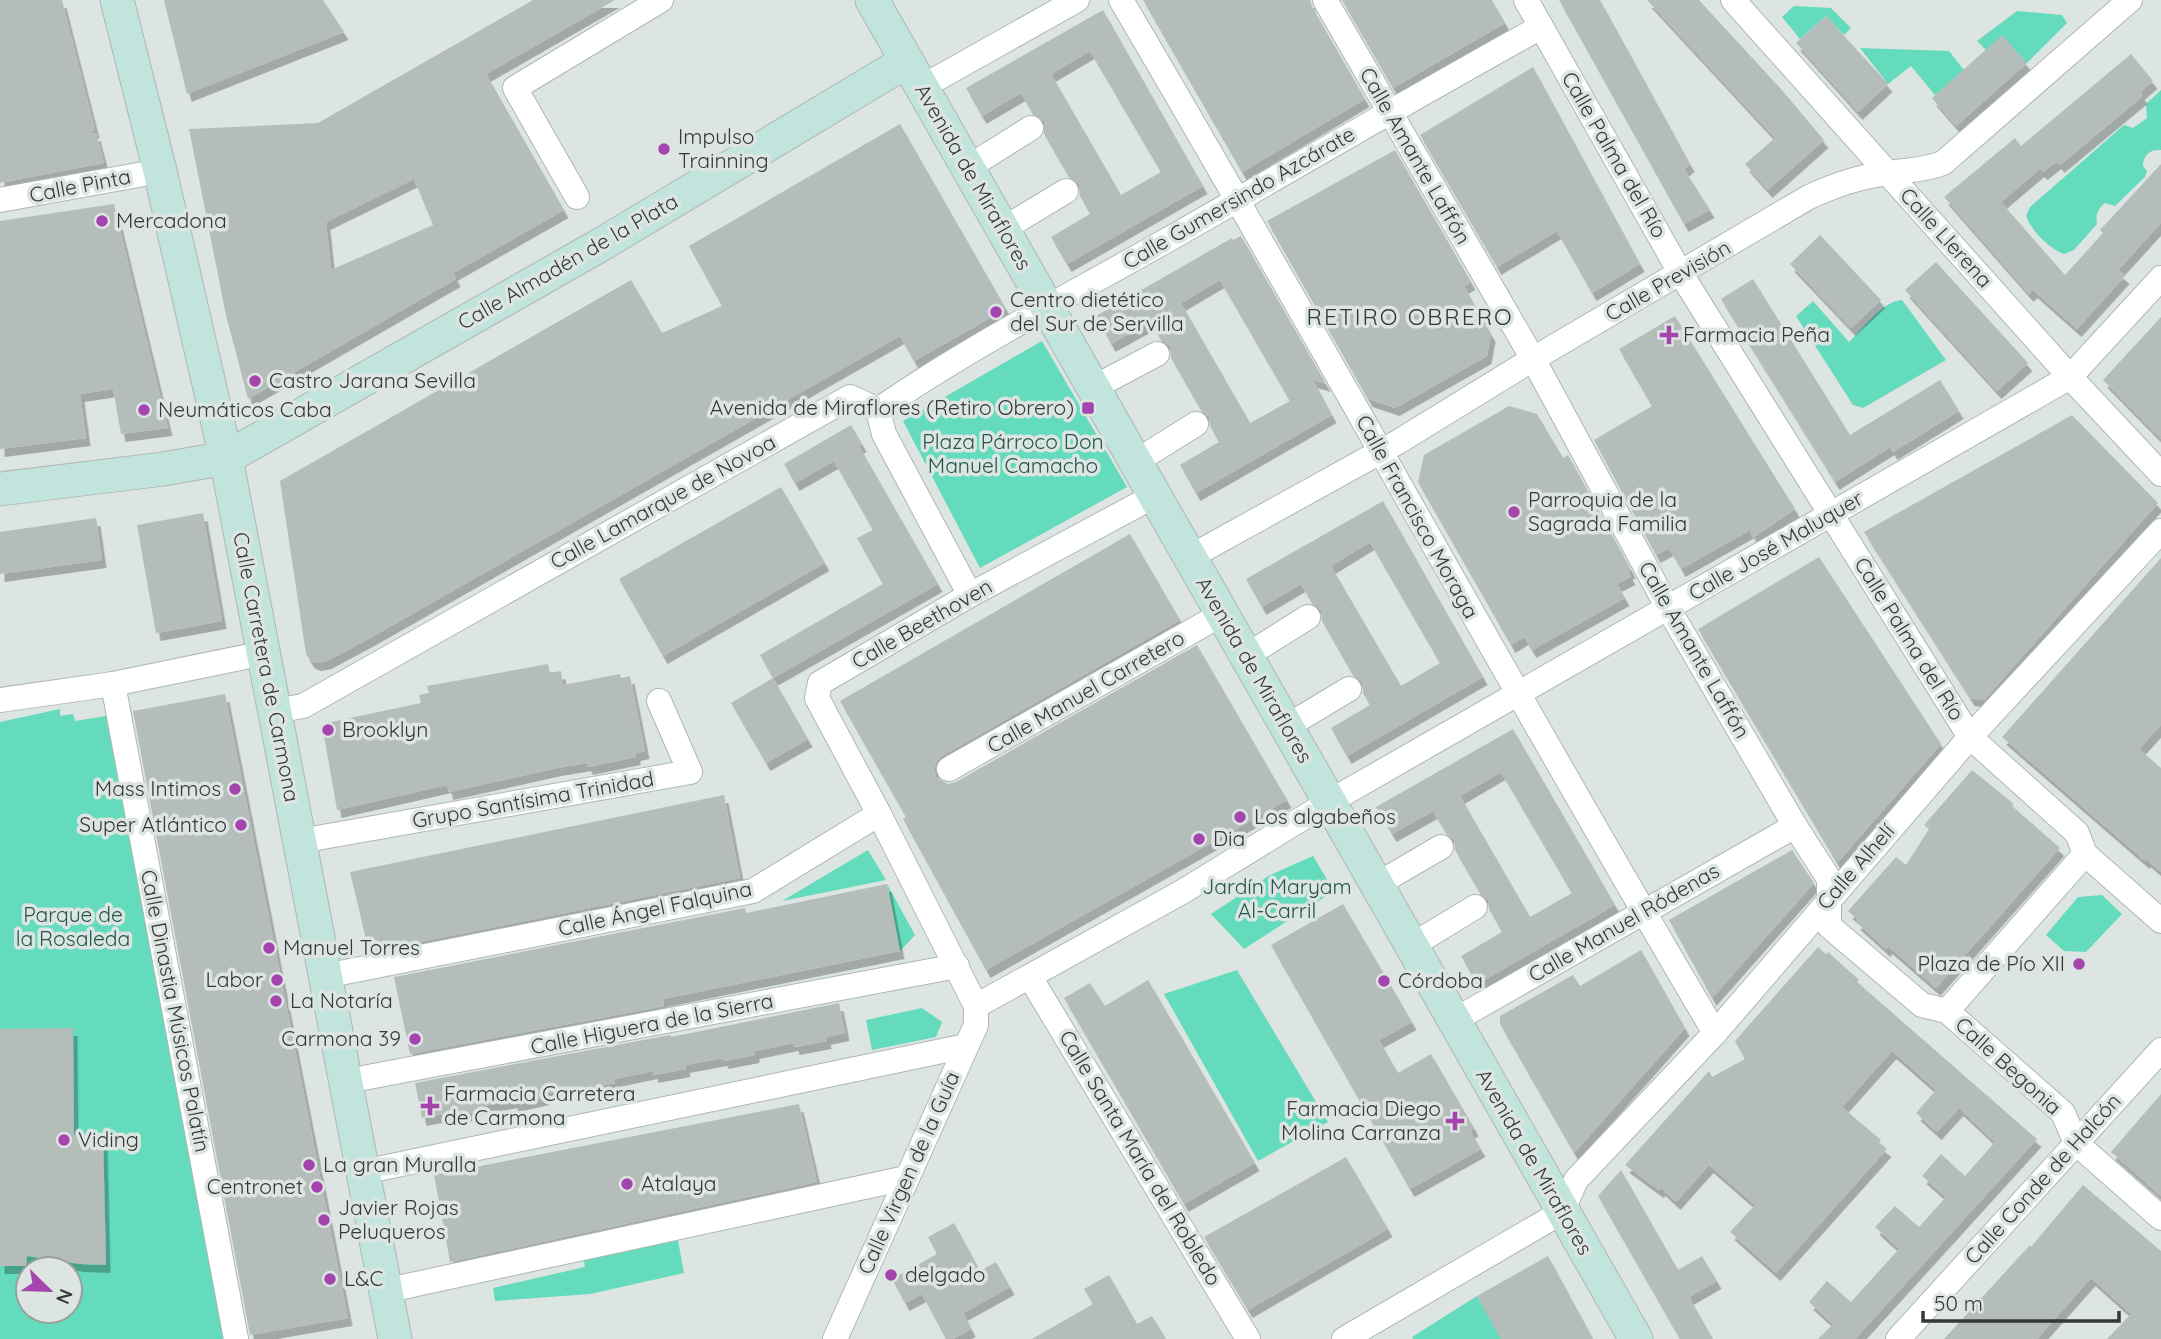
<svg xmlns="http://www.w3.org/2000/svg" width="2161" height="1339" viewBox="0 0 2161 1339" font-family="Quicksand,sans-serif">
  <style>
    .green { fill: #63dbbc; fill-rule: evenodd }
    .building { fill: #b5bdba; fill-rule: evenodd; filter: url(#shadow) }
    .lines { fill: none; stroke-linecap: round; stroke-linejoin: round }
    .street-casing { stroke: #afb7b4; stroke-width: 26 }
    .secondary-casing { stroke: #afb7b4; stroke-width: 35 }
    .street { stroke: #fff; stroke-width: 24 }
    .secondary { stroke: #c1e4dc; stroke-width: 33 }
    .poi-dot { fill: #a445ae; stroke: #dde5e2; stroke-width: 2.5 }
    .labels { text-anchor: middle; stroke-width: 7; stroke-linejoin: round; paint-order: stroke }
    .poi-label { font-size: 21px; fill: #343837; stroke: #dde5e2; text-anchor: start }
    .street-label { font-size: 21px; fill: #343837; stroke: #dde5e2 }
    .park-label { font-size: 21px; fill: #215749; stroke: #dde5e2 }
    .neighbourhood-label { font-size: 23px; letter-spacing: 2px; fill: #343837; stroke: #dde5e2 }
  </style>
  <defs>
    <filter id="shadow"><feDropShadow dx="4.5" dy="8" stdDeviation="0" flood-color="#0004"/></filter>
  </defs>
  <rect width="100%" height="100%" fill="#dde5e2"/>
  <g class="green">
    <polygon points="1794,6 1831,8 1851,28 1844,35 1826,16 1800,39 1782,17"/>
    <polygon points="2017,11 2062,15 2067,23 2027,63 1986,50 1977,41"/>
    <polygon points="1860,48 1949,51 1964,70 1935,95 1911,66 1888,84"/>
    <path d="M 2161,90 L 2161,150 C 2150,149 2143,155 2143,166 L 2147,171 L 2145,177 L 2115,206 L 2105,203 C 2098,209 2095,215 2097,224 L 2074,250 L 2064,254 C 2049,249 2032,231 2026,216 L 2030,207 L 2124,125 L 2133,128 L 2147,118 L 2146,104 Z"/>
    <path d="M 1902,300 L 1946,360 L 1863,408 L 1853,405 L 1796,316 L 1813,301 L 1849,342 C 1863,329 1882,301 1902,300 Z"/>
    <polygon points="1042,341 1127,487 980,568 903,421"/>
    <path d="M 60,709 L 60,716 L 73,714 L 75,721 L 106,716 L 226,1339 L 0,1339 L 0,722 ZM 28,1269 L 70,1269 L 70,1311 L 28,1311 Z"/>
    <polygon points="868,850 886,880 782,901"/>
    <polygon points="1313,856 1334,891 1244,949 1211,914 1270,875"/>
    <polygon points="887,884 915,935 900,951"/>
    <polygon points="2102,895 2122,914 2086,952 2064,951 2046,935 2078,897"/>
    <polygon points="1237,970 1328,1122 1258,1161 1164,994"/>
    <polygon points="922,1008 942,1022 936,1037 872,1050 866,1020"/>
    <polygon points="677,1235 684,1273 590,1294 495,1301 493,1288 585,1267 583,1256"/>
    <polygon points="1477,1296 1501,1339 1413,1339 1412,1337"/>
  </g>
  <g class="building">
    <polygon points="0,0 62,0 95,130 86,134 96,133 104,163 0,183"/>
    <polygon points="164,0 323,0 344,32 187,94"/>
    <path d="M 533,0 L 615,0 L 486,74 L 564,210 L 453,273 L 456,279 L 248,399 L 226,315 L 189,129 L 318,123 ZM 414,179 L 433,225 L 331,270 L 326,222 Z"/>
    <polygon points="1143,0 1310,0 1312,7 1365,99 1242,172"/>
    <polygon points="1342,0 1492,0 1505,23 1393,88"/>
    <polygon points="1559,0 1600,0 1690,164 1684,169 1710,210 1684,224"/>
    <polygon points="1647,0 1699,0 1781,89 1824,140 1768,190 1745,164 1775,138"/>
    <path d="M 1103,10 L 1203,186 L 1067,264 L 1051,237 L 1090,214 L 1080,196 L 1079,184 L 1069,177 L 1044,134 L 1044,121 L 1033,114 L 1021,93 L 982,116 L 966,88 ZM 1090,51 L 1161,172 L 1121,195 L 1051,74 Z"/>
    <polygon points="1826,16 1888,84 1858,112 1796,43"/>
    <polygon points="2002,35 2027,63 1956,126 1932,98"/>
    <polygon points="2131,54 2153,81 2140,92 2143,96 2060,165 2057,161 2043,172 2040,169 2001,202 2065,275 2103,233 2100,230 2161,164 2161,223 2118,270 2125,276 2077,329 2033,290 2029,294 1944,197 2015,138 2021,146"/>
    <polygon points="1533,67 1640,264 1592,293 1557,231 1497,267 1420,135"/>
    <polygon points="900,124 1006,309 914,361 900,336 370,638 327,661 317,663 311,661 306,654 280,481 631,280 662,333 722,306 689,246"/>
    <polygon points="1395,150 1471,282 1464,286 1491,334 1487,356 1395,408 1368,399 1267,221"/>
    <polygon points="114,204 168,428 121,434 113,389 80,394 86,438 0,449 0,221"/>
    <polygon points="1820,235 1881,300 1851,328 1790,264"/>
    <path d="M 1241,236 L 1326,384 L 1313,380 L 1332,415 L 1196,493 L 1180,465 L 1219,442 L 1210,426 L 1209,417 L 1201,410 L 1171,358 L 1170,346 L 1161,340 L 1151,322 L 1111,344 L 1096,316 L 1232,238 L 1233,240 ZM 1220,280 L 1290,401 L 1250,423 L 1181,303 Z"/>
    <polygon points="1936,262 2028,363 1997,391 1905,290"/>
    <polygon points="1753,279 1850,435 1940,380 1959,411 1893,452 1890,447 1835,482 1721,299"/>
    <polygon points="1675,316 1795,509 1753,538 1750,530 1681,569 1669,548 1656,555 1594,440 1652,406 1619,349"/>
    <polygon points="2161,317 2161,439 2103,380"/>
    <polygon points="1509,406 1537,414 1563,458 1568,455 1631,570 1628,572 1631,577 1617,584 1625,598 1532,650 1524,637 1511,645 1418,482 1424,455"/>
    <polygon points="2072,415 2158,503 1984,700 1970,698 1864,532"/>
    <polygon points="851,425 862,444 859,446 938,584 773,678 760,655 883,584 857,538 873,530 834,461 795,483 784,464"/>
    <polygon points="781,487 825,563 663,656 619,579"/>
    <path d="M 1383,501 L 1483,677 L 1347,756 L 1331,728 L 1370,705 L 1363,693 L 1362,682 L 1353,675 L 1322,621 L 1321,610 L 1312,603 L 1301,584 L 1262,607 L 1246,579 ZM 1370,542 L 1440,663 L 1401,686 L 1331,566 Z"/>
    <polygon points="203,513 222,621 156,633 137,525"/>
    <polygon points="96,518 102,560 0,574 0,532"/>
    <polygon points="1130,534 1180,620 942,756 937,761 934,768 936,777 948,784 956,782 1197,645 1287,800 986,970 903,819 906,817 840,701"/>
    <polygon points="1819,557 1941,744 1837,863 1698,629"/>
    <polygon points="2161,558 2161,725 2139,749 2161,768 2161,872 2146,859 2145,861 2002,737"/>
    <polygon points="548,664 550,673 561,671 563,685 620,674 621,678 630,676 645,751 636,753 636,757 588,767 587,763 557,768 449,792 447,785 337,810 322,724 421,703 419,695 429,693 427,686"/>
    <polygon points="773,678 808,739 766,763 731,703"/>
    <polygon points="225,694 348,1318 250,1335 133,711"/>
    <path d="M 1513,729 L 1615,905 L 1477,984 L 1461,956 L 1502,932 L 1489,909 L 1488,900 L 1480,893 L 1455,850 L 1454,840 L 1446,833 L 1433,811 L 1392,834 L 1376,807 ZM 1501,772 L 1572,893 L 1530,917 L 1460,796 Z"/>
    <polygon points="1972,770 2014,804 2012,806 2060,848 1936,988 1888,946 1886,949 1856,922 1858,920 1848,911 1896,857 1906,865 1929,829 1924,825"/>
    <polygon points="724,795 740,878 369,952 350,872"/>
    <polygon points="1792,850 1814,883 1712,998 1669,920"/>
    <polygon points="887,884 900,951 663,999 664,1006 410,1054 394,977 745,908 746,913"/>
    <polygon points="1343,904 1412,1022 1379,1040 1398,1073 1431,1054 1474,1128 1470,1131 1481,1149 1410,1189 1271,945"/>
    <polygon points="1818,947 1826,954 1828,952 1859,980 1857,982 2037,1139 1855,1339 1818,1339 1833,1324 1809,1302 1827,1281 1851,1302 1899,1249 1875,1227 1895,1206 1919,1227 1946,1197 1922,1176 1941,1154 1965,1176 1995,1142 1959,1108 1937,1132 1916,1113 1936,1090 1892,1051 1842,1107 1881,1140 1879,1143 1887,1149 1776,1273 1730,1232 1755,1205 1709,1165 1676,1202 1661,1188 1659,1190 1625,1165 1709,1071 1712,1077 1745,1059 1735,1041"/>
    <polygon points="1641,950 1685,1028 1574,1153 1500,1024 1500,1016 1573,975 1580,986"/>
    <polygon points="1148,980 1255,1163 1184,1204 1064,998 1090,983 1105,1006"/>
    <polygon points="839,1003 845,1033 826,1037 827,1041 795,1047 794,1043 755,1051 755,1055 724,1061 723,1058 685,1065 686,1069 654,1075 653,1071 615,1079 615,1083 585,1089 583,1086 544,1094 545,1097 514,1104 513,1100 474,1108 475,1112 444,1118 443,1114 422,1118 415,1083 670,1035 671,1037"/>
    <polygon points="73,1028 74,1135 103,1134 106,1265 80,1264 27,1256 26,1266 0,1266 0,1029"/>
    <polygon points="2161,1094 2161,1196 2111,1152"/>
    <polygon points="799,1104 817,1182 450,1262 434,1175"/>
    <polygon points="1346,1157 1388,1229 1248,1310 1204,1237"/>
    <polygon points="1621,1170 1678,1270 1702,1256 1717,1281 1689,1297 1713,1339 1680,1339 1598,1196"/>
    <polygon points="2083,1185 2161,1251 2161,1339 2107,1339 2131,1314 2091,1278 2037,1339 1944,1339 2030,1245 2031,1247"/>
    <polygon points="954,1223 980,1271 996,1262 1010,1287 963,1313 971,1329 953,1339 946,1339 922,1294 905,1303 892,1279 937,1254 928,1237"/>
    <polygon points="1548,1256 1593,1339 1501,1339 1477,1296"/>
    <polygon points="1109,1275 1137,1324 1152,1316 1166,1339 1032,1339 1093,1304 1084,1289"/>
  </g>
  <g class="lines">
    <g class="street-casing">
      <g id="street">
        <path d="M 1121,0 C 1323,342 1512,691 1715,1033"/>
        <polyline points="1325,0 1533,359 1668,608 1795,826 1829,879 1829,926 1922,1005 1947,1011 2063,1113 2076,1143 2161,1218"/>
        <polyline points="1526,0 1681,274 1970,737 2077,833 2085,854 2161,921"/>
        <polyline points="1733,0 2070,377 2161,474"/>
        <polyline points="922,87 1077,0"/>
        <polyline points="967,168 1031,128"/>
        <polyline points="577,197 515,88 661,0"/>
        <polyline points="0,200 160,171"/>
        <polyline points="1003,229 1066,191"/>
        <polyline points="1093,388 1157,354"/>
        <polyline points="878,410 884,434 970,595"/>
        <polyline points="1135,462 1196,424"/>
        <path d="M 1190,557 L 1398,442 L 1533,359 L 1809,197 C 1835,185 1860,176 1889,173 C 1908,170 1925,170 1943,163 L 2130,0"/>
        <polyline points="1246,656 1308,617"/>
        <polyline points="113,684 236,1339"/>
        <polyline points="0,700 113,684 264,653"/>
        <path d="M 275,711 L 303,706 L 312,701 L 850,397 L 878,410 C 968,348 1067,297 1162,243 C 1289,171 1414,97 1541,27"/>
        <polyline points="1286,727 1349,689"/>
        <polyline points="949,769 1222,614"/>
        <polyline points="879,814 817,698 820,683 970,595 1154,496"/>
        <polyline points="300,841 690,772 659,701"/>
        <polyline points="1376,885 1441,847"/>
        <polyline points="1411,946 1475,907"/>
        <polyline points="325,976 753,891 879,814 976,1006 976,1025 835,1339"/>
        <polyline points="1030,977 1248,1339"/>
        <polyline points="976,1006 1182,892 1329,802 2070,377 2161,278"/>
        <polyline points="1947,1011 2085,854"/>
        <polyline points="1453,1021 1795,826"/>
        <polyline points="347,1081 957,966"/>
        <polyline points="363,1172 966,1046"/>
        <polyline points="384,1291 906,1178"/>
        <polyline points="1344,1339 1562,1212 1576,1180 1715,1033 1970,737 2161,531"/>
        <polyline points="1898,1339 2161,1050"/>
      </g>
    </g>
    <g class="secondary-casing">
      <g id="secondary">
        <polyline points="117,0 160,171 226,458 395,1339"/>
        <polyline points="872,0 1636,1339"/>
        <polyline points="0,489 163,469 226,458 602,244 907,61"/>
      </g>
    </g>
    <use href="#street" class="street"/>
    <use href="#secondary" class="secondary"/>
  </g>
  <g class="poi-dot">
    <circle cx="664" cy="149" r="7"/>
    <circle cx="102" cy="221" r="7"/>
    <circle cx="996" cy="312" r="7"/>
    <path d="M1665.5 324.5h7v7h7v7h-7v7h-7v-7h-7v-7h7z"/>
    <circle cx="255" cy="381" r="7"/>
    <rect x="1081" y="401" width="14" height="14" rx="3.5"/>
    <circle cx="144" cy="410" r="7"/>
    <circle cx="1514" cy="512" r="7"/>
    <circle cx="328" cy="730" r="7"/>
    <circle cx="235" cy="789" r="7"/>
    <circle cx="1240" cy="817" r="7"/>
    <circle cx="241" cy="825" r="7"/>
    <circle cx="1199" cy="839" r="7"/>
    <circle cx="269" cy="948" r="7"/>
    <circle cx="2079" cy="964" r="7"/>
    <circle cx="277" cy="980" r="7"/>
    <circle cx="1384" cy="981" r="7"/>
    <circle cx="276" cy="1001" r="7"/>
    <circle cx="415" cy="1039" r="7"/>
    <path d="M426.5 1095.5h7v7h7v7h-7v7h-7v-7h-7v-7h7z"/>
    <path d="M1451.5 1110.5h7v7h7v7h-7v7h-7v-7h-7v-7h7z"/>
    <circle cx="64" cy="1140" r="7"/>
    <circle cx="309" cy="1165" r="7"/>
    <circle cx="627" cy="1184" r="7"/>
    <circle cx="317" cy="1187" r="7"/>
    <circle cx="324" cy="1220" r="7"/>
    <circle cx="891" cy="1275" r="7"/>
    <circle cx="330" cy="1279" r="7"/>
  </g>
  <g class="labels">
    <g class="poi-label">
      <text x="678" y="144">Impulso<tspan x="678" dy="24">Trainning</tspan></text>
      <text x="116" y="228">Mercadona</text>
      <text x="1010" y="307">Centro dietético<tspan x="1010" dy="24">del Sur de Servilla</tspan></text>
      <text x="1683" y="342">Farmacia Peña</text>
      <text x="269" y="388">Castro Jarana Sevilla</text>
      <text x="1074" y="415" text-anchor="end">Avenida de Miraflores (Retiro Obrero)</text>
      <text x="158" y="417">Neumáticos Caba</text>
      <text x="1528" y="507">Parroquia de la<tspan x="1528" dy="24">Sagrada Familia</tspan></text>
      <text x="342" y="737">Brooklyn</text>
      <text x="221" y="796" text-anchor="end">Mass Intimos</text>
      <text x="1254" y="824">Los algabeños</text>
      <text x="227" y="832" text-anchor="end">Super Atlántico</text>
      <text x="1213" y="846">Dia</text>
      <text x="283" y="955">Manuel Torres</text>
      <text x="2065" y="971" text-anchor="end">Plaza de Pío XII</text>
      <text x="263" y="987" text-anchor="end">Labor</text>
      <text x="1398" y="988">Córdoba</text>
      <text x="290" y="1008">La Notaría</text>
      <text x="401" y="1046" text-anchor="end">Carmona 39</text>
      <text x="444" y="1101">Farmacia Carretera<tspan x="444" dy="24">de Carmona</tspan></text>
      <text x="1441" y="1116" text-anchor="end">Farmacia Diego<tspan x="1441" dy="24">Molina Carranza</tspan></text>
      <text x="78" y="1147">Viding</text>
      <text x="323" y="1172">La gran Muralla</text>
      <text x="641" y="1191">Atalaya</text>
      <text x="303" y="1194" text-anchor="end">Centronet</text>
      <text x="338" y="1215">Javier Rojas<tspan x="338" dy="24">Peluqueros</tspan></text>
      <text x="905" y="1282">delgado</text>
      <text x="344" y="1286">L&amp;C</text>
    </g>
    <g class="street-label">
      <text transform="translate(1614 155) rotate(60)" y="7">Calle Palma del Río</text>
      <text transform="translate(1415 156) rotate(60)" y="7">Calle Amante Laffón</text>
      <text transform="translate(973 177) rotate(60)" y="7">Avenida de Miraflores</text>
      <text transform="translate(80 186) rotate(-11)" y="7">Calle Pinta</text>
      <text transform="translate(1239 198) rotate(-30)" y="7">Calle Gumersindo Azcárate</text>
      <text transform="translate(1946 238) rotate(48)" y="7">Calle Llerena</text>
      <text transform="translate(568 262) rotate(-30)" y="7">Calle Almadén de la Plata</text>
      <text transform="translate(1668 281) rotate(-30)" y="7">Calle Previsión</text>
      <text transform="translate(663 502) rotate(-29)" y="7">Calle Lamarque de Novoa</text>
      <text transform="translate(1417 517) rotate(61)" y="7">Calle Francisco Moraga</text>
      <text transform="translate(1776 546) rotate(-30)" y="7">Calle José Maluquer</text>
      <text transform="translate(922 624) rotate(-30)" y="7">Calle Beethoven</text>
      <text transform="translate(1909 639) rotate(58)" y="7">Calle Palma del Río</text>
      <text transform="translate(1694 650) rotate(60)" y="7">Calle Amante Laffón</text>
      <text transform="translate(266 667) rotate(79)" y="7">Calle Carretera de Carmona</text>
      <text transform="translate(1254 670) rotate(60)" y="7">Avenida de Miraflores</text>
      <text transform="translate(1086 692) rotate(-30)" y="7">Calle Manuel Carretero</text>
      <text transform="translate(533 800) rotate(-10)" y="7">Grupo Santísima Trinidad</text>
      <text transform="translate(1856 867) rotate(-49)" y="7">Calle Alhelí</text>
      <text transform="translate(655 909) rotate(-12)" y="7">Calle Ángel Falquina</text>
      <text transform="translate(1624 923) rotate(-30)" y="7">Calle Manuel Ródenas</text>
      <text transform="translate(175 1011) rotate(79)" y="7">Calle Dinastia Músicos Palatín</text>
      <text transform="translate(652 1024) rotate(-11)" y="7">Calle Higuera de la Sierra</text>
      <text transform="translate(2008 1066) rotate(42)" y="7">Calle Begonia</text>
      <text transform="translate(1140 1158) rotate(59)" y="7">Calle Santa María del Robledo</text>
      <text transform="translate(1534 1162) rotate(60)" y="7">Avenida de Miraflores</text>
      <text transform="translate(909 1173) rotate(-66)" y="7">Calle Virgen de la Guía</text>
      <text transform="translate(2043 1179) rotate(-48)" y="7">Calle Conde de Halcón</text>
    </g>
    <g class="park-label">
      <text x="1013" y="449">Plaza Párroco Don<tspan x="1013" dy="24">Manuel Camacho</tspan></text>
      <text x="1277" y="894">Jardín Maryam<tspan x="1277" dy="24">Al-Carril</tspan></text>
      <text x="73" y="922">Parque de<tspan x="73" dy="24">la Rosaleda</tspan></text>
    </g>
    <g class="neighbourhood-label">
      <text x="1410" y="325">RETIRO OBRERO</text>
    </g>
  </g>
  <g transform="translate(49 1290) rotate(113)"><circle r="33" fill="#dde5e2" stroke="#99a09e" stroke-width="2"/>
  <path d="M0-5L12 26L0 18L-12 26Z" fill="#a445ae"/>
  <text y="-10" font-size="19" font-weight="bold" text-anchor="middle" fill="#343837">N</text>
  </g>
  <path d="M1923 1311v10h196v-10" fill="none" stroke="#343837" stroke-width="3.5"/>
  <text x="1934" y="1311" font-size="21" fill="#343837" stroke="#dde5e2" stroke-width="5" paint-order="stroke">50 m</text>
</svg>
